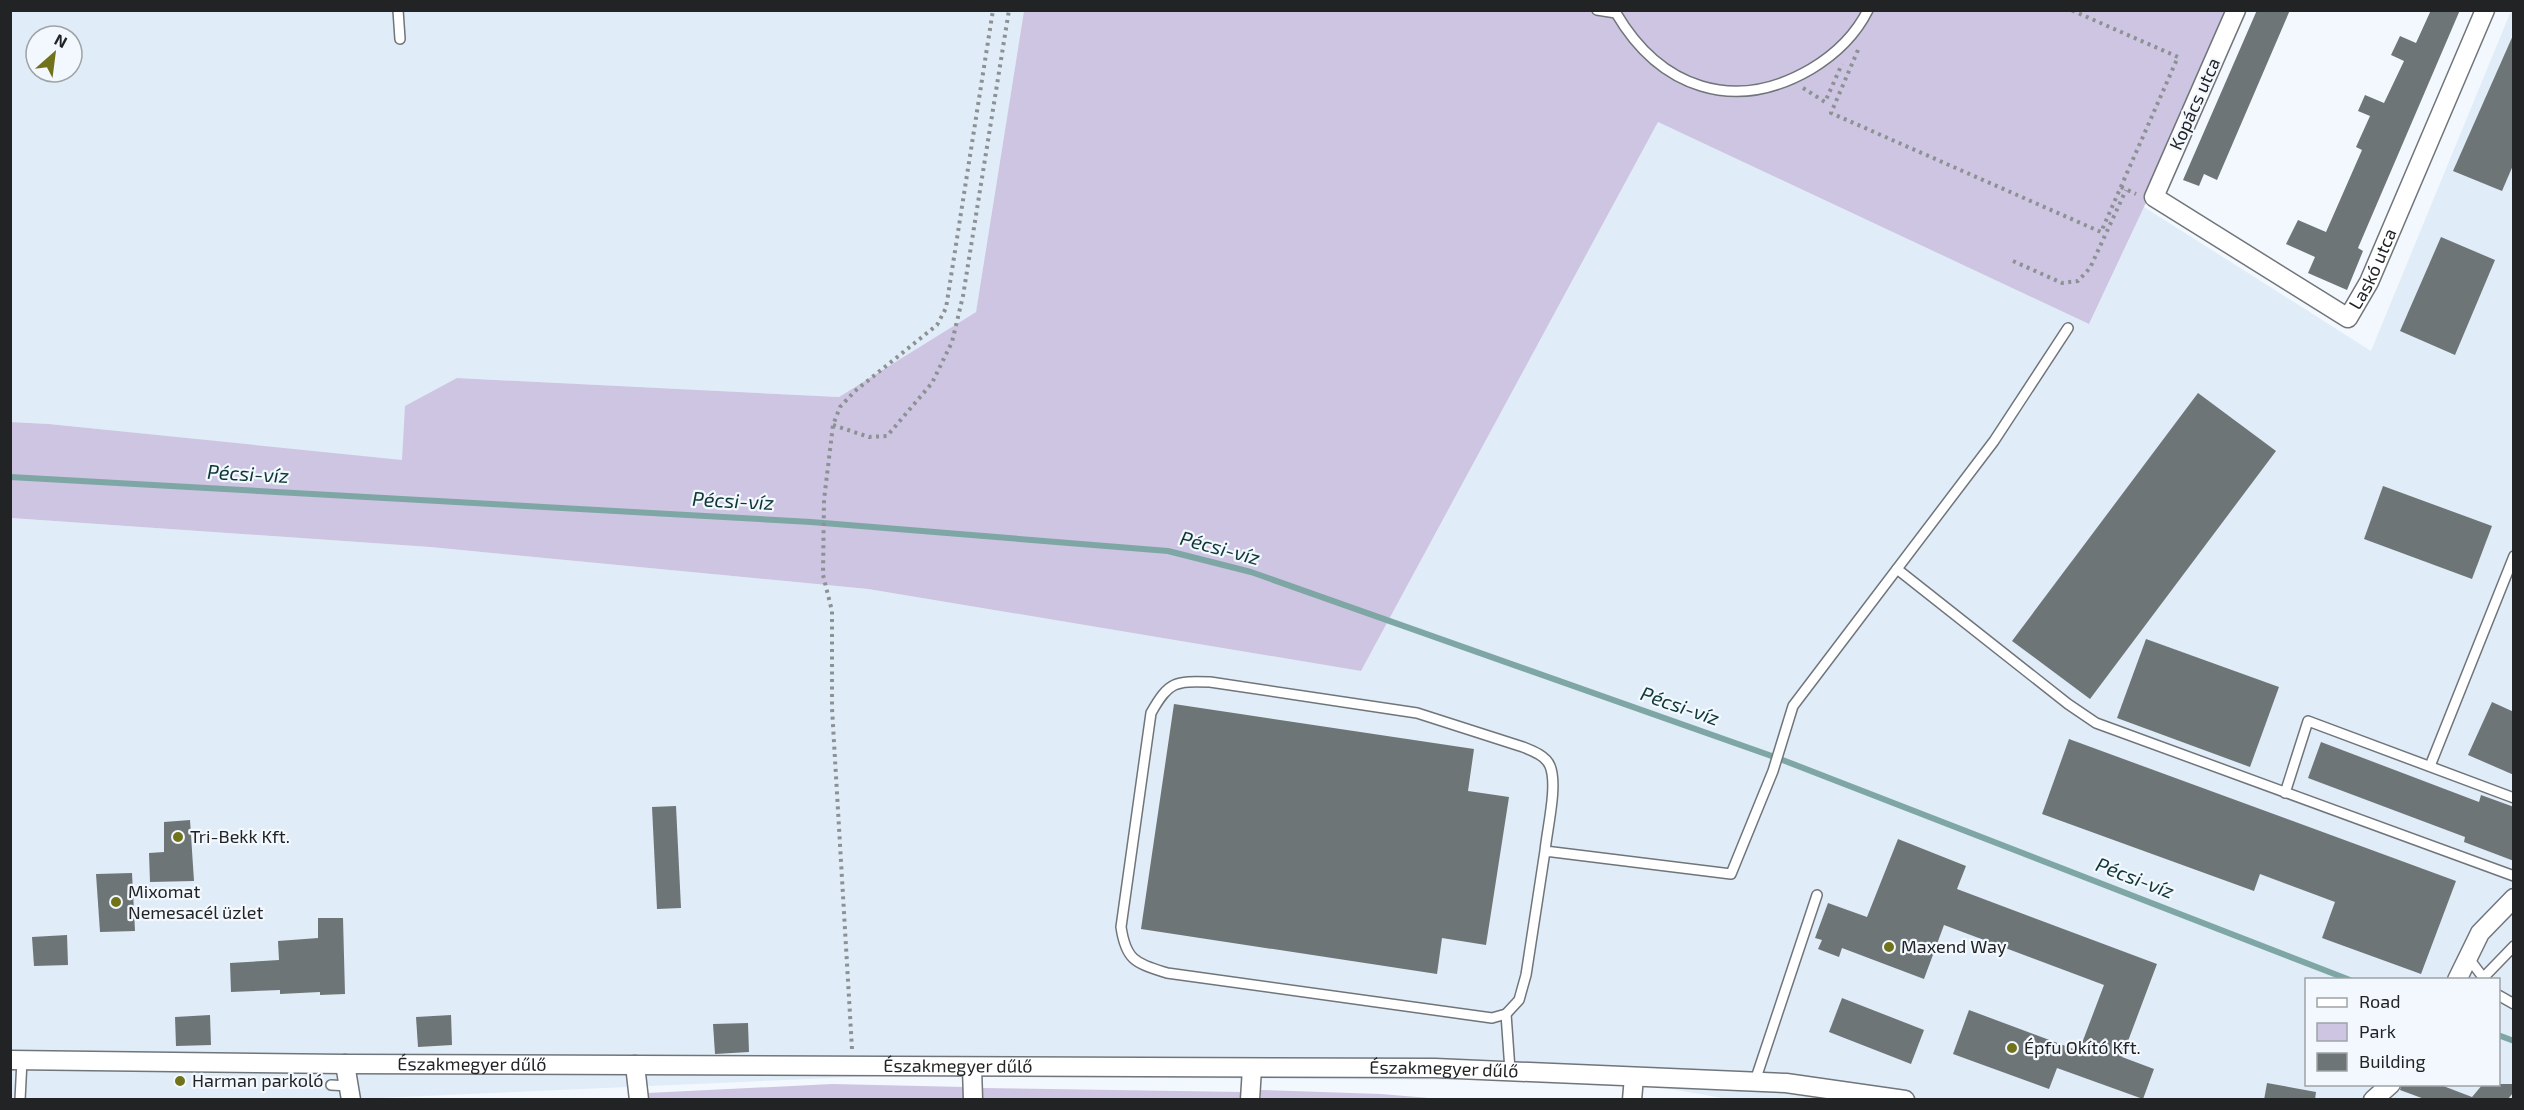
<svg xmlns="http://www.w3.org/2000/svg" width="2524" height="1110" viewBox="0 0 2524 1110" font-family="'Exo 2',sans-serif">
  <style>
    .built { fill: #e0ecf7; fill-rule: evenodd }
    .green { fill: #cdc5e2 }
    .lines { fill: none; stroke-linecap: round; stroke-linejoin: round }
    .stream { stroke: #7ea6a4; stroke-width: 6 }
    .building { fill: #6e7577 }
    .service-casing { stroke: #70757a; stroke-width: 12 }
    .minor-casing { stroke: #70757a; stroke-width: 21 }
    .path { stroke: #8c9194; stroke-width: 4; stroke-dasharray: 3 4.5; stroke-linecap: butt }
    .service { stroke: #fff; stroke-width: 9 }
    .minor { stroke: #fff; stroke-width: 18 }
    .poi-dot { fill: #707319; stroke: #f2f8fd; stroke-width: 2 }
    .labels { text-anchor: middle; stroke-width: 4.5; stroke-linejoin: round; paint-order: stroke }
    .street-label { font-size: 18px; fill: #212325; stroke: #f2f8fd }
    .poi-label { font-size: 18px; fill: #212325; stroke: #f2f8fd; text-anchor: start }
    .water-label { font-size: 20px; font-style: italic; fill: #0d3635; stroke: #f2f8fd }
  </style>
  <rect width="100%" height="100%" fill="#f2f8fd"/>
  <g class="built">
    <path d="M 11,11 L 1024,11 L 976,312 L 839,397 L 457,378 L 403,461 L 50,424 L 11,422 ZM 36,36 L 72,36 L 72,72 L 36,72 Z"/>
    <path d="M 2511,11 L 2513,11 L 2513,1099 L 1734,1100 L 1625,1081 L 876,1076 L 332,1100 L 11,1099 L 10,518 L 430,547 L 868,589 L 1361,671 L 1658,122 L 2089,324 L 2144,207 L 2371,351 ZM 2306,980 L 2498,980 L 2498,1084 L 2306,1084 Z"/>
  </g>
  <g class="green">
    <polygon points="1024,11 2228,11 2144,207 2089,324 1658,122 1361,671 868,589 430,547 11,518 10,422 49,424 402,460 405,406 457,378 839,397 976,312"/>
    <polygon points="832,1084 964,1087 964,1099 648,1100 647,1093"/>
    <polygon points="982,1088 1244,1092 1244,1099 982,1100"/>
    <polygon points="1261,1090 1381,1094 1441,1099 1261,1099"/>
  </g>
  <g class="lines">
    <g class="stream">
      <polyline points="10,477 811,522 1168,551 1251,572 1780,759 2350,980"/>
      <polyline points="2498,1035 2514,1041"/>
    </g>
  </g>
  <g class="building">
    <polygon points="2257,10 2290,10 2217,180 2204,174 2199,186 2183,180"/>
    <polygon points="2431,10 2460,10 2358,248 2363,251 2347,290 2308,273 2315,257 2286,244 2298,220 2326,232 2362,150 2356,147 2370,116 2358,111 2365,95 2384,103 2404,61 2391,55 2400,36 2416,43"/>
    <polygon points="2514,33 2514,163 2502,191 2453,171"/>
    <polygon points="2441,237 2495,260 2455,355 2400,331"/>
    <polygon points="2198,393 2276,451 2090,699 2012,641"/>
    <polygon points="2383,486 2492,526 2472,579 2364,539"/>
    <polygon points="2146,639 2279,687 2250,767 2117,718"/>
    <polygon points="2492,702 2514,712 2514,775 2468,755"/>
    <polygon points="1174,704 1474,749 1468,791 1509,797 1486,945 1442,938 1437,974 1141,929"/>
    <polygon points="2069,739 2456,881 2421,974 2322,938 2335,902 2260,874 2254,891 2042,814"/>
    <polygon points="2321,742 2479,802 2481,795 2514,807 2514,861 2464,842 2465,837 2308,778"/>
    <polygon points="676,806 681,908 657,909 652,807"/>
    <polygon points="190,820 194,881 150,882 149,853 164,852 164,822"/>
    <polygon points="1898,839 1966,866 1957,889 2157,964 2122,1057 2154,1069 2143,1099 2057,1068 2049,1089 1953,1054 1969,1010 2079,1051 2104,985 1944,925 1924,979 1842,948 1839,957 1818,949 1822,940 1815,938 1828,903 1867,917"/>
    <polygon points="132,873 135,931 100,932 96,874"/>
    <polygon points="318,918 343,918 345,994 320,995 320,992 280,994 280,990 231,992 230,963 279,960 278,941 318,938"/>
    <polygon points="67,935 68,965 34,966 32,937"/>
    <polygon points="1842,998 1924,1030 1911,1064 1829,1032"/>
    <polygon points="210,1015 211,1045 176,1046 175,1017"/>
    <polygon points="451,1015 452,1045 418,1047 416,1017"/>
    <polygon points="748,1023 749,1052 715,1054 713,1024"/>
    <polygon points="2267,1083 2316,1092 2315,1100 2264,1100"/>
    <polygon points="2402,1084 2438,1084 2472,1097 2483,1084 2514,1084 2514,1092 2507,1100 2427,1100 2400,1090"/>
  </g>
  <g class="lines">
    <g class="service-casing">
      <g id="service">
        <polyline points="398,10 400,39"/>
        <path d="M 1597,10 L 1616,13 C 1660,88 1734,114 1811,69 C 1836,54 1855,36 1868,10"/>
        <polyline points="1897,569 2068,704 2096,723 2514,876"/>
        <polyline points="2430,766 2514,556"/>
        <polyline points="2285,793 2308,721 2514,798"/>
        <path d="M 1545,851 L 1526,975 L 1519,1000 L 1506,1014 L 1492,1018 L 1167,973 C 1136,963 1126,961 1121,927 L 1151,713 C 1169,681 1175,681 1210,682 L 1417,713 L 1523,747 C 1533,751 1546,756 1550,766 C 1558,785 1547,829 1545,851 L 1731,874 L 1773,771 L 1793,706 L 1994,441 L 2068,328"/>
        <polyline points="2467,956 2485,980"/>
        <polyline points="2483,978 2514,946"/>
        <polyline points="2498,995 2514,1004"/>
        <polyline points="1506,1014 1510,1070"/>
        <polyline points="1755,1081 1817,895"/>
        <polyline points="331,1085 349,1086"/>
        <polyline points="20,1100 22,1060"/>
      </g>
    </g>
    <g class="minor-casing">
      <g id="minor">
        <path id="s1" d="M 2236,10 L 2154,197 L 2348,318 L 2369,282 L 2485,10"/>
        <polyline points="2457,980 2480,933 2514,898"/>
        <path id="s2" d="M 10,1060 L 345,1064 L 1435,1068 L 1786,1083 L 1905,1100"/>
        <polyline points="345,1064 351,1100"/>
        <polyline points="635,1065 639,1100"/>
        <polyline points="972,1067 973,1100"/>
        <polyline points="1250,1100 1252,1068"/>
        <polyline points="1632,1100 1634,1077"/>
        <polyline points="2373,1100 2391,1084"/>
      </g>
    </g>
    <g class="path">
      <polyline points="1858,50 1831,113 2101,232 2178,57 2071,10"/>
      <polyline points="1803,88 1825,102 1842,64"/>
      <polyline points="2121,187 2136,194"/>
      <polyline points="2013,261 2062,283 2078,281 2090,268 2126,190"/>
      <polyline points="833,425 869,437 887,436 932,383 952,342 963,296 1009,10"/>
      <polyline points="852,1049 832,708 832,611 823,575 824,500 833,425 840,407 855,391 937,325 946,308 993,10"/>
    </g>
    <use href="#service" class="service"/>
    <use href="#minor" class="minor"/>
  </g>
  <g class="poi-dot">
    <circle cx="178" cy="837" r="6"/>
    <circle cx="116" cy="902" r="6"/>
    <circle cx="1889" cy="947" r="6"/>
    <circle cx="2012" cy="1048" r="6"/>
    <circle cx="180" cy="1081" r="6"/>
  </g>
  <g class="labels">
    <g class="street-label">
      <text transform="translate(2195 104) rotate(-66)" y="6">Kopács utca</text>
      <text dy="6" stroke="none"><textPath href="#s1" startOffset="488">Laskó utca</textPath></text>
      <text dy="6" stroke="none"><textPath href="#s2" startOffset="462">Északmegyer dűlő</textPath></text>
      <text dy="6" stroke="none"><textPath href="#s2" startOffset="948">Északmegyer dűlő</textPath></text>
      <text dy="6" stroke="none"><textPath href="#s2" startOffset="1434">Északmegyer dűlő</textPath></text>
    </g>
    <g class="poi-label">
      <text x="190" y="843">Tri-Bekk Kft.</text>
      <text x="128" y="898">Mixomat<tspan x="128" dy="21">Nemesacél üzlet</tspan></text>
      <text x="1901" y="953">Maxend Way</text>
      <text x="2024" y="1054">Épfu Okító Kft.</text>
      <text x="192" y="1087">Harman parkoló</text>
    </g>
    <g class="water-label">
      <text transform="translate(248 474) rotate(3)" y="7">Pécsi-víz</text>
      <text transform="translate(733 501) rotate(3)" y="7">Pécsi-víz</text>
      <text transform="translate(1220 548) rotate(15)" y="7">Pécsi-víz</text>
      <text transform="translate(1680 706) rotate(19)" y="7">Pécsi-víz</text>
      <text transform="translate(2135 878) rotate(21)" y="7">Pécsi-víz</text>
    </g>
  </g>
  <rect width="2524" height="1110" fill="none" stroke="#212325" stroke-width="24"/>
  <rect x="2305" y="978" width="195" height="108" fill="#f2f8fd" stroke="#9ea3a7" stroke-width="1.5"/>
  <rect x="2317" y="998" width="30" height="9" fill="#ffffff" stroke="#9ea3a7" stroke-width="1.5"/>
  <text x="2359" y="1008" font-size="18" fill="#212325">Road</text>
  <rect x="2317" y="1023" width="30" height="18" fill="#cdc5e2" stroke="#9ea3a7" stroke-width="1.5"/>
  <text x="2359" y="1038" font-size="18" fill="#212325">Park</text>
  <rect x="2317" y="1053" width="30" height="18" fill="#6e7577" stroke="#9ea3a7" stroke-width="1.5"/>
  <text x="2359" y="1068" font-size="18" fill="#212325">Building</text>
  <g transform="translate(54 54) rotate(28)"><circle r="28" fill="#f2f8fd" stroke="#9ea3a7" stroke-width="1.5"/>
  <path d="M0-4.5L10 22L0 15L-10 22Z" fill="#707319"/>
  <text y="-9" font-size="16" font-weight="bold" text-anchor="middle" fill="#212325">N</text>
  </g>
</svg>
